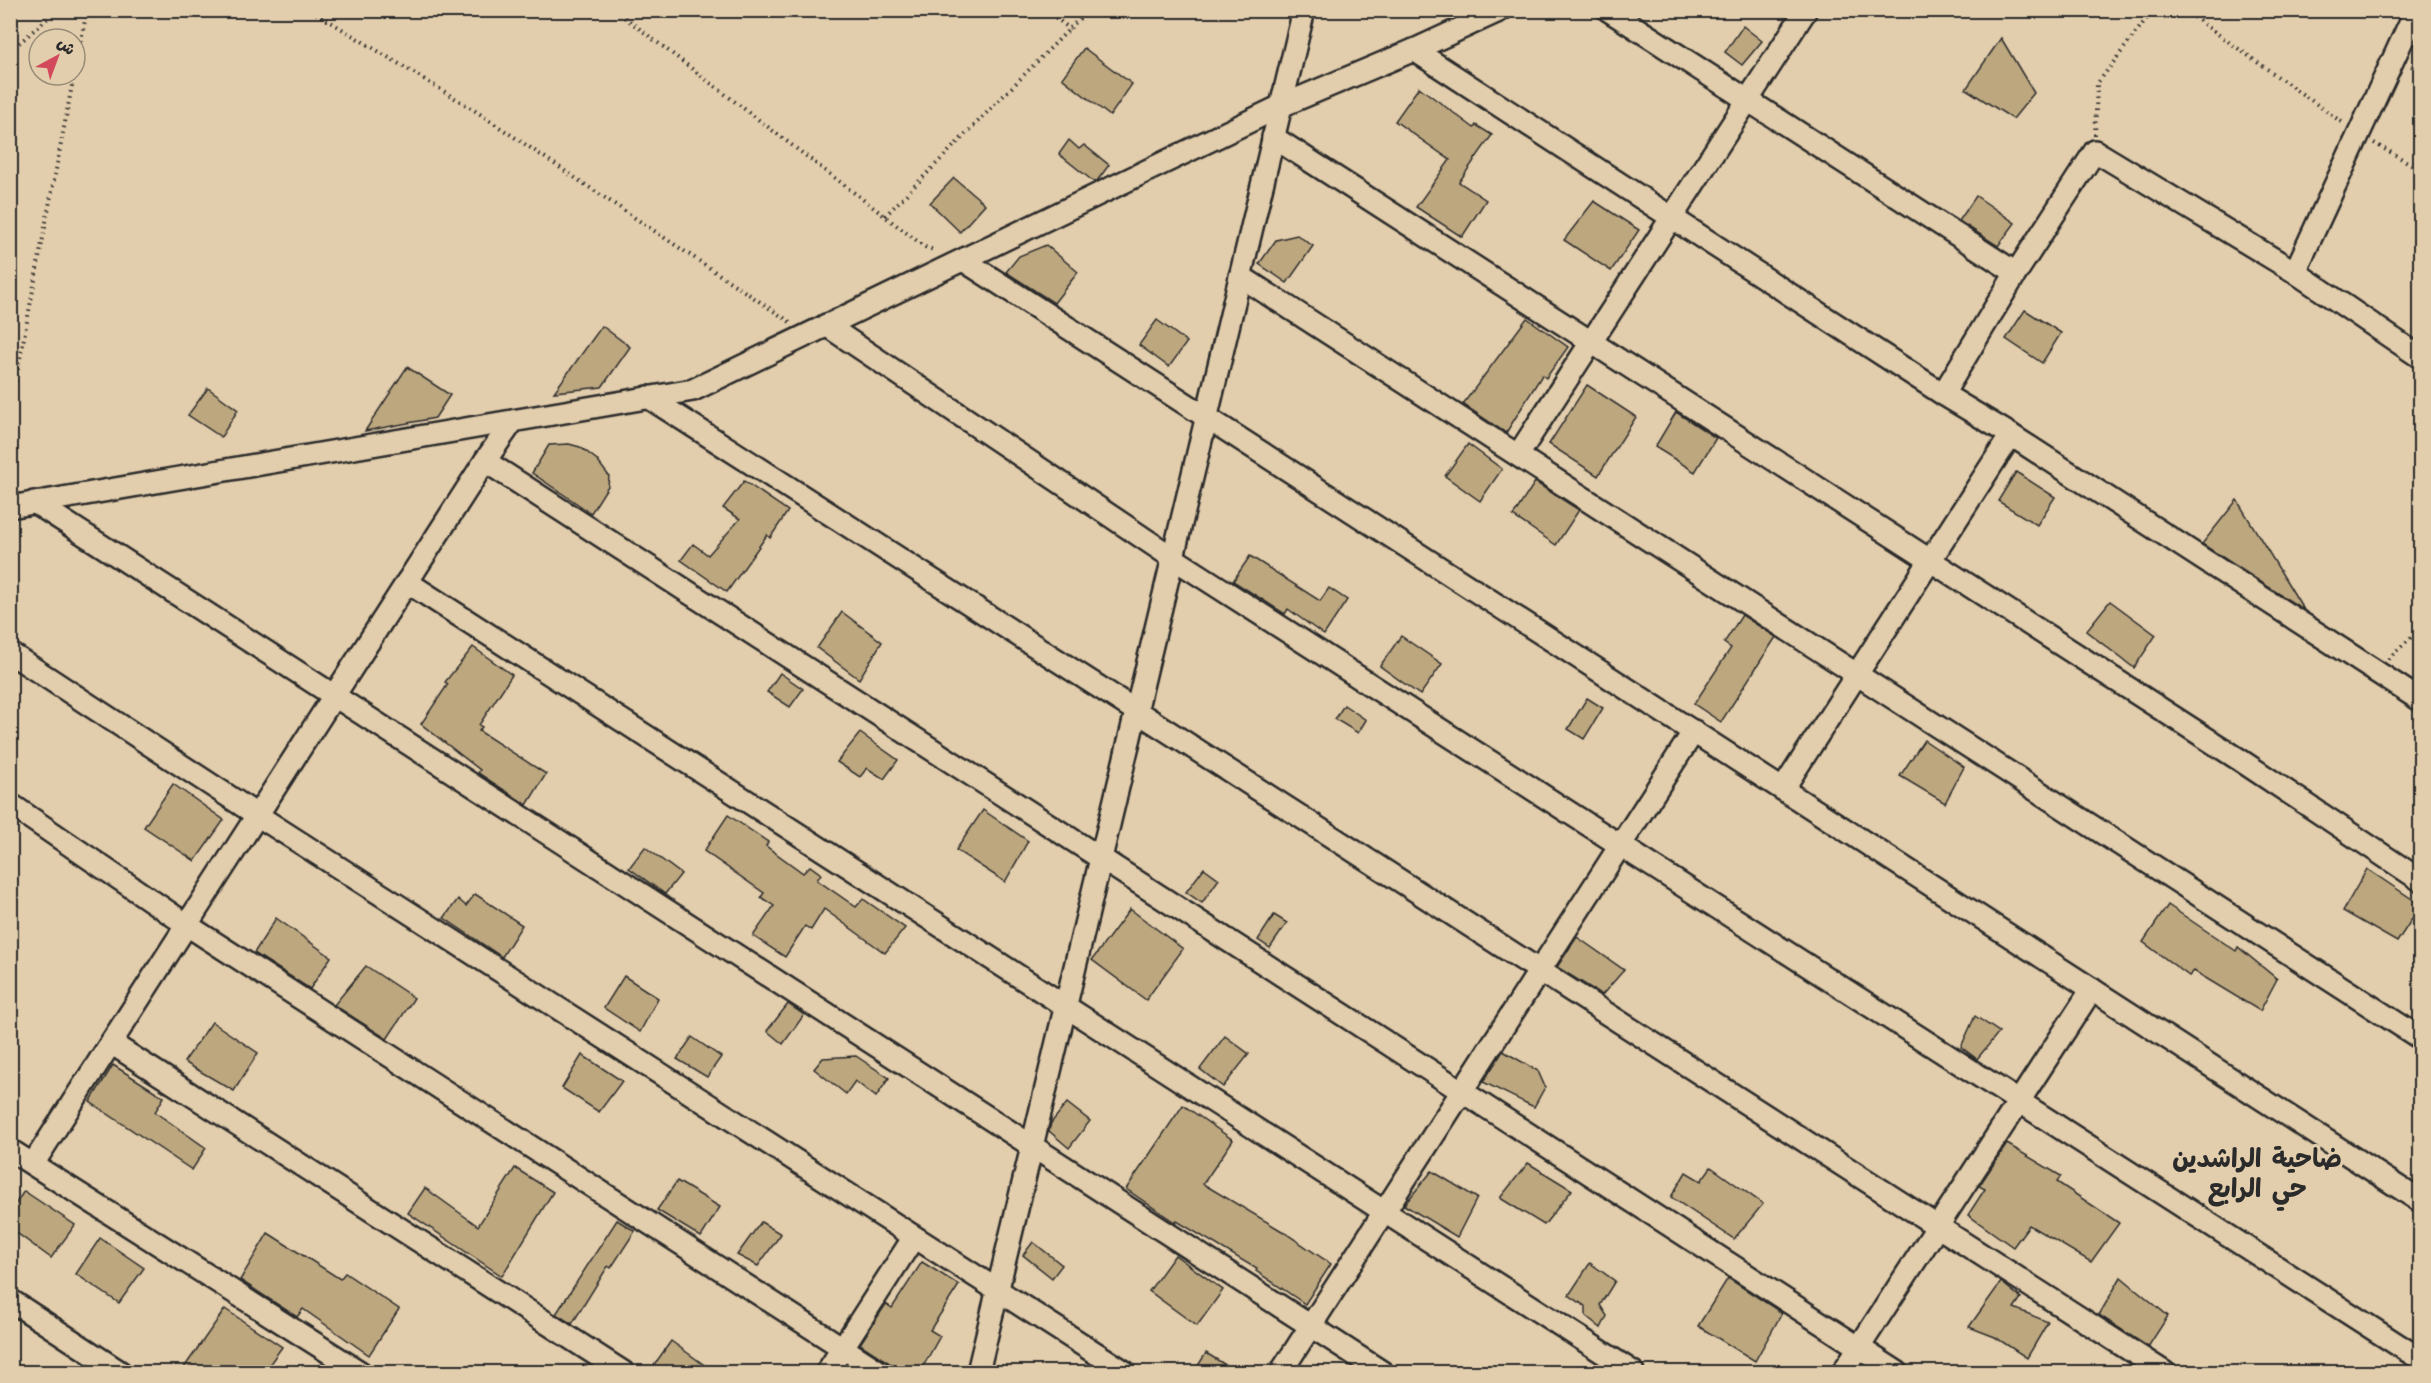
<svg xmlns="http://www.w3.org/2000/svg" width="2431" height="1383" viewBox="0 0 2431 1383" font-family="Kalam,'Playpen Sans Arabic',sans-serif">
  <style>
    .building { fill: #bda77f; stroke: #2b2b2b; stroke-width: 1.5 }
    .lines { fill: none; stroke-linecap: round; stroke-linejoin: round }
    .minor-casing { stroke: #2b2b2b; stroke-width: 26 }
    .path { stroke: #2b2b2b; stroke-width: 4; stroke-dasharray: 1.5 4.5; stroke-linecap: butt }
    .minor { stroke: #e2cdac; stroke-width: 21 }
    .labels { text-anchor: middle; stroke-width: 6; stroke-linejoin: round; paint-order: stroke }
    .district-label { font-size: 26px; font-weight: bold; fill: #2b2b2b; stroke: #e2cdac }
  </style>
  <rect width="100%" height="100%" fill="#e2cdac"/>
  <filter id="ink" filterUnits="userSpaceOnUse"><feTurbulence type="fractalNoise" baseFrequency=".0167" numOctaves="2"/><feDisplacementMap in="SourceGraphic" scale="12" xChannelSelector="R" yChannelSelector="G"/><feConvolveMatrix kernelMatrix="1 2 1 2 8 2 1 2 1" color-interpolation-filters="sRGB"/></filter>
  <g filter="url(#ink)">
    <g class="building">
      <polygon points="1743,26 1762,41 1742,65 1725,52"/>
      <polygon points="2001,38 2034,93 2013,119 1966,89"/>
      <polygon points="1084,48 1132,84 1110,116 1062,78"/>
      <polygon points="1419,87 1474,128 1476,125 1492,135 1459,182 1486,200 1462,237 1416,207 1450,160 1395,121"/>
      <polygon points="1069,140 1079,149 1084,145 1109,165 1097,181 1094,182 1059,154"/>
      <polygon points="954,178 985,204 960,232 930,203"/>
      <polygon points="1976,196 2015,223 1998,246 1959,221"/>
      <polygon points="1594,201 1639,230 1611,271 1564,240"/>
      <polygon points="1297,235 1313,246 1287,283 1259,264 1276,240"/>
      <polygon points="1046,245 1078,272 1054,303 1006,272 1019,256"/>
      <polygon points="2025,310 2061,333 2042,363 2006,339"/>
      <polygon points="1527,318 1568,347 1546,378 1542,375 1506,433 1463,404"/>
      <polygon points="1157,320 1187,342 1169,367 1139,345"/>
      <polygon points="602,326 630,347 602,387 554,392"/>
      <polygon points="407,367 450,395 435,418 365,431"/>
      <polygon points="1587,385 1636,417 1598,476 1549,444"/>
      <polygon points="208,388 238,410 221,437 188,415"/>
      <polygon points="1676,412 1716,438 1695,472 1655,447"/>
      <polygon points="569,444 580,447 596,459 609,476 608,486 591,513 532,473 549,445"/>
      <polygon points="1468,444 1502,469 1480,501 1445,476"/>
      <polygon points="2016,472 2055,497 2037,525 1998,501"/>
      <polygon points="744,481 788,511 770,538 767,535 727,592 681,560 693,544 708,555 740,519 723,508"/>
      <polygon points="1535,482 1579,510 1556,545 1513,516"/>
      <polygon points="2237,500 2304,610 2202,544"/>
      <polygon points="1250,556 1320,601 1329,588 1347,600 1324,635 1288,609 1285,614 1233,581"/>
      <polygon points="2110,601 2156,635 2134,668 2086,631"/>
      <polygon points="842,612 882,642 859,679 817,648"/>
      <polygon points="1742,615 1776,637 1721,722 1694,704 1731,648 1724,643"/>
      <polygon points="1401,636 1442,664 1420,695 1380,666"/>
      <polygon points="473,647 512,675 479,725 482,727 479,731 546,774 527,805 478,773 480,770 421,724 448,684 445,682"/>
      <polygon points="780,673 803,689 790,707 767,692"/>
      <polygon points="1587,698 1603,708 1584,739 1568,729"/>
      <polygon points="1344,705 1366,720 1358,733 1335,719"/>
      <polygon points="860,733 898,760 884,779 867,768 860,777 837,762"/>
      <polygon points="1924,740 1964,767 1945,803 1900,776"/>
      <polygon points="173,784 224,820 195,861 144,827"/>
      <polygon points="983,810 1028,841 1005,882 956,850"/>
      <polygon points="728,815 768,842 766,846 803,873 810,866 821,874 817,880 856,907 863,899 905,928 885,953 824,909 811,930 805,926 785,957 753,936 774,906 761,897 764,893 704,851"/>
      <polygon points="645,847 681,874 665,894 629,868"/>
      <polygon points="1204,868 1219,879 1202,903 1186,892"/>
      <polygon points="2367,869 2421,905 2397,942 2343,911"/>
      <polygon points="475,894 522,925 502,957 444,918 458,899 466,906"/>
      <polygon points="2168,905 2236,951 2238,947 2277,979 2260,1011 2194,971 2189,976 2143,942"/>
      <polygon points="1130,909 1183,949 1146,1000 1092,960"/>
      <polygon points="1274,915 1287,923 1270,948 1258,940"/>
      <polygon points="276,918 331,957 310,989 254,953"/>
      <polygon points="1577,937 1624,970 1602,995 1557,967"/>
      <polygon points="366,966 414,998 387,1039 334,1005"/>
      <polygon points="624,976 658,998 640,1032 604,1008"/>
      <polygon points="788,1004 804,1015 783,1044 767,1031"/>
      <polygon points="1975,1016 1999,1032 1977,1059 1961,1047"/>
      <polygon points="212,1022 258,1053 234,1091 184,1062"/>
      <polygon points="1225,1036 1249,1054 1223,1087 1200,1069"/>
      <polygon points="692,1037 721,1057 707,1077 677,1059"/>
      <polygon points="1503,1051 1538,1071 1545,1087 1534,1107 1483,1082"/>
      <polygon points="582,1055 622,1081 599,1112 562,1088"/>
      <polygon points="856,1056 889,1078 876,1097 855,1081 846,1094 814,1069 823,1058"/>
      <polygon points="113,1065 164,1097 155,1112 206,1148 192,1170 90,1102"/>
      <polygon points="1067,1103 1090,1121 1069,1148 1049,1131 1051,1123"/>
      <polygon points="1183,1105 1233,1140 1203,1184 1282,1231 1331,1264 1305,1304 1256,1271 1257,1269 1177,1221 1176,1223 1126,1189"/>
      <polygon points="2007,1144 2061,1176 2057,1182 2119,1223 2091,1262 2029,1225 2013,1247 1968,1215 1985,1189 1979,1186"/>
      <polygon points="1528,1163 1572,1190 1544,1225 1500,1198"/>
      <polygon points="1711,1167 1763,1204 1734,1239 1671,1197 1686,1172 1701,1181"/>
      <polygon points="515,1168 553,1192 502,1276 408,1213 425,1188 478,1226"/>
      <polygon points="1432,1171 1477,1198 1457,1237 1404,1205"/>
      <polygon points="677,1181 720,1207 701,1237 657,1210"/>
      <polygon points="24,1191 75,1225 51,1258 10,1228 10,1212"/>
      <polygon points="617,1220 635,1231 611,1268 608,1266 572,1324 556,1314"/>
      <polygon points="761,1222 781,1234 758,1266 737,1255"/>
      <polygon points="268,1233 340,1279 345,1273 399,1309 369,1355 303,1309 297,1317 240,1280"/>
      <polygon points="100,1238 144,1268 119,1303 76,1274"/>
      <polygon points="1033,1242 1062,1265 1052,1278 1023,1255"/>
      <polygon points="1175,1255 1223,1290 1197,1326 1149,1291"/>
      <polygon points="922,1262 959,1285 930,1330 940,1336 920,1372 903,1372 860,1344 886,1304 892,1308"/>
      <polygon points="1590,1263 1615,1281 1600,1305 1607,1316 1601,1328 1586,1316 1586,1307 1569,1295"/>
      <polygon points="2121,1277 2168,1316 2148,1347 2099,1315"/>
      <polygon points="1728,1278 1782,1313 1755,1361 1698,1326"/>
      <polygon points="2001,1282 2021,1298 2014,1308 2048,1322 2027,1358 1995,1337 1969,1327"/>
      <polygon points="225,1309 282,1347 264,1372 181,1372"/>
      <polygon points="671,1341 714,1372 649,1372"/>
      <polygon points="1206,1353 1237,1372 1194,1372"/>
    </g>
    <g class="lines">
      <g class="minor-casing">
        <g id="minor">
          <polyline points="1608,10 2016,273"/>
          <polyline points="1414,50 1943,394 2011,435 2420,700"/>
          <polyline points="1273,137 2240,760 2420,880"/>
          <polyline points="963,260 2420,1201"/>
          <polyline points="2295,272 2416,10"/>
          <polyline points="1240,276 2420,1038"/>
          <polyline points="826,325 1173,558 2420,1359"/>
          <polyline points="1943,394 2016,273 2095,151 2295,272 2420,357"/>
          <polyline points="648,397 2164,1372"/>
          <polyline points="1518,455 1806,10"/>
          <polyline points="485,461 1897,1372"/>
          <polyline points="34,502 1382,1372"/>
          <polyline points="10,507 693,390 1281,106 1414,50 1501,10"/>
          <polyline points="407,582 1633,1372"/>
          <polyline points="10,653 257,815 1125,1372"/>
          <polyline points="1783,789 2011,435"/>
          <polyline points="10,804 187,925 880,1372"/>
          <polyline points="111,1043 623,1372"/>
          <polyline points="10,1150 360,1372"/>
          <polyline points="33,1164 485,461 513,421"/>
          <polyline points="10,1300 120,1372"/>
          <polyline points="827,1372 914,1237"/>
          <polyline points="978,1372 1304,10"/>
          <polyline points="1281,1372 1694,731"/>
          <polyline points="1843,1372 2092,989"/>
        </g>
      </g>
      <g class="path">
        <polyline points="311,10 471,108 790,322"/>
        <polyline points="615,10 925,247 936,251"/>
        <polyline points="1046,10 1070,29"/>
        <polyline points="2184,10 2343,123"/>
        <polyline points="10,51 57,10"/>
        <polyline points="2411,66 2420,69"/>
        <polyline points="75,71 87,10"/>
        <polyline points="2095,135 2097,84 2153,10"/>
        <polyline points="2374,143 2420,169"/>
        <polyline points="885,216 1088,10"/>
        <polyline points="10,411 74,75"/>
        <polyline points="2388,659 2420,629"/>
      </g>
      <use href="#minor" class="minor"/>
    </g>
  </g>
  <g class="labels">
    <g class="district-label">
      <text x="2257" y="1167">ضاحية الراشدين<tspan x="2257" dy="30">حي الرابع</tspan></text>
    </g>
  </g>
  <rect width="2431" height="1383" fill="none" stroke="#e2cdac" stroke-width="36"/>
  <rect x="18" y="18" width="2395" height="1347" fill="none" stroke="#2b2b2b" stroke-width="2" filter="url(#ink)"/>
  <g transform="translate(57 57) rotate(41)"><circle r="28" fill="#e2cdac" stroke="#998c78" stroke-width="1.5"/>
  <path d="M0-4.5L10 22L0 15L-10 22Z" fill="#d1495b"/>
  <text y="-9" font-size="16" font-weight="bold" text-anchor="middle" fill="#2b2b2b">ش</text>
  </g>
</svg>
